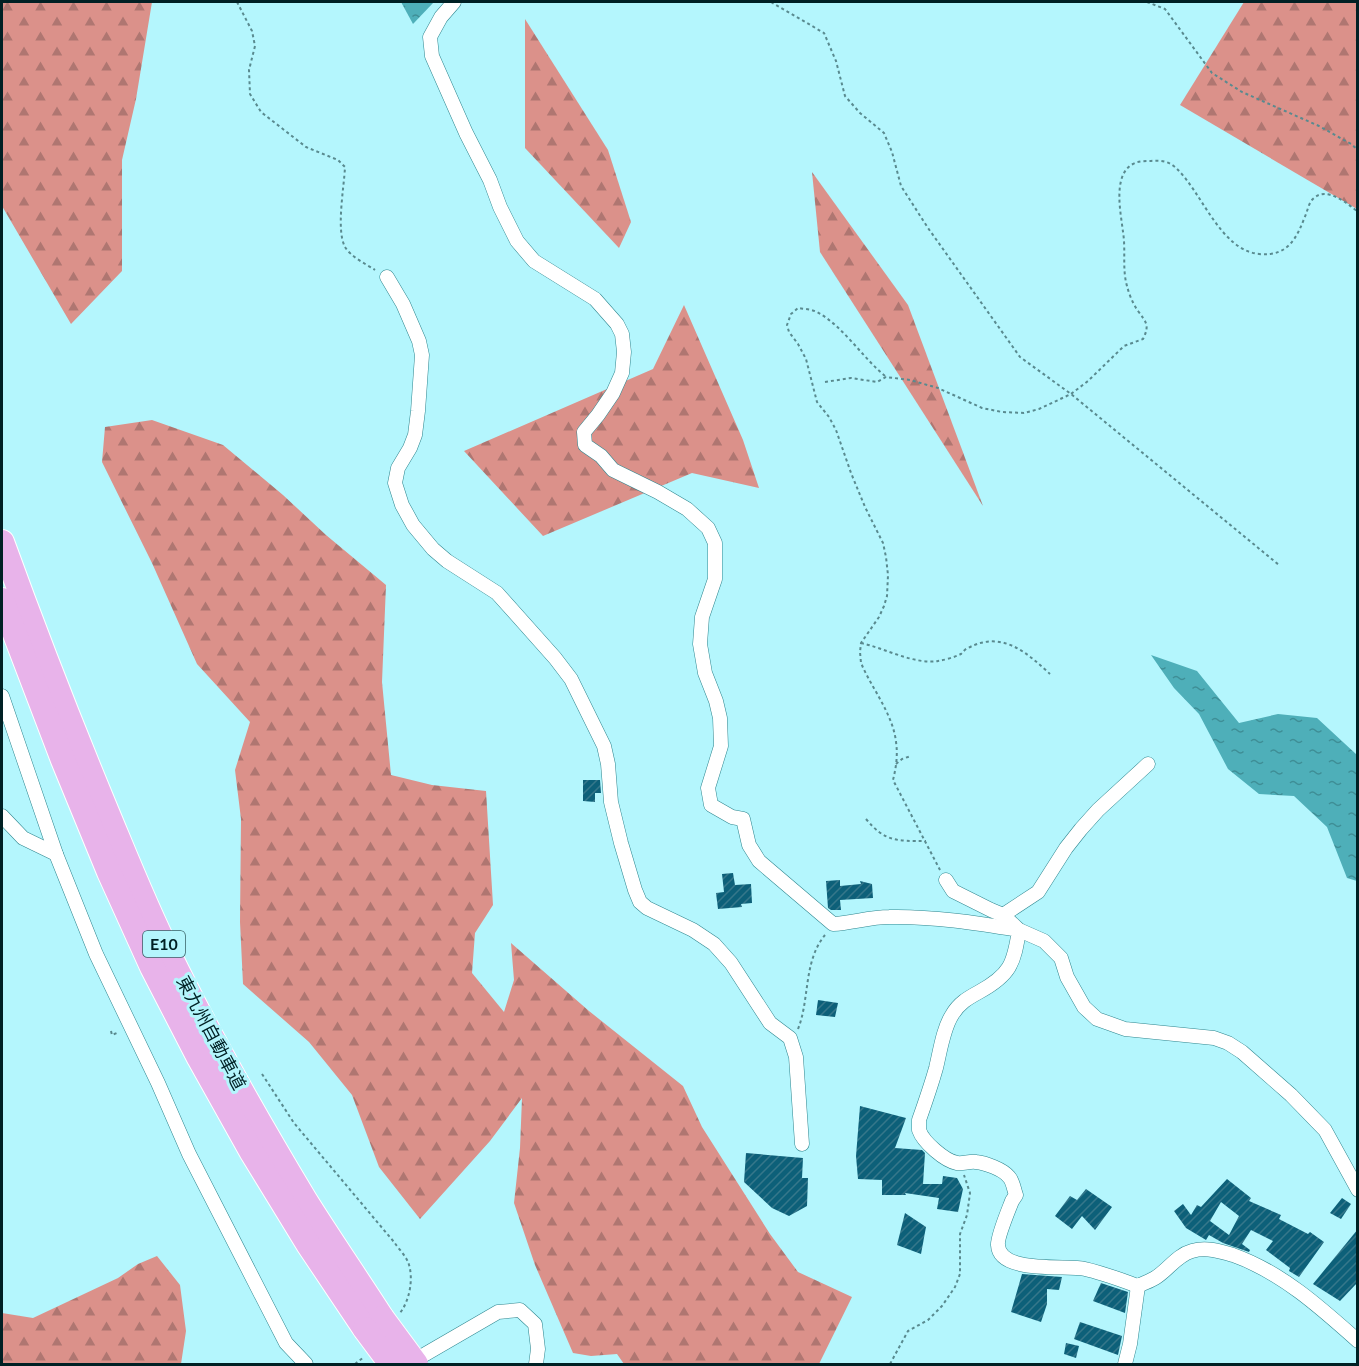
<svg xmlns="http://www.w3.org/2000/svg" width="1359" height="1366" viewBox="0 0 1359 1366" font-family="Lato,'Noto Sans JP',sans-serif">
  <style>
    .forest { fill: url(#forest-firs) }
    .water { fill: url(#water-ripples) }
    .building { fill: url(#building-hatch); fill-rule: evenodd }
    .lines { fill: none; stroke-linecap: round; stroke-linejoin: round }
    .street-casing { stroke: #2e868f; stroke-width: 15 }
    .highway-casing { stroke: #fff; stroke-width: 26 }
    .path { stroke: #598a8f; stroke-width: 2; stroke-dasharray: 3 3; stroke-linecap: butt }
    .street { stroke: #fff; stroke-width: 14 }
    .highway { stroke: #e8b3ea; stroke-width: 24 }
    .highway-bridge-casing { stroke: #fff; stroke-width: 26; stroke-linecap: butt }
    .highway-bridge { stroke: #e8b3ea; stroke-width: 24 }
    .labels { text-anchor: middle; stroke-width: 6; stroke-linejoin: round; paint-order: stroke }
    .shield { fill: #b4f6fd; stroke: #366065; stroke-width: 1.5 }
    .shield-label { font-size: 16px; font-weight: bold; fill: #002024 }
    .street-label { font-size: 18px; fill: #002024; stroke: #b4f6fd }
  </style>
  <defs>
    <pattern id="forest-firs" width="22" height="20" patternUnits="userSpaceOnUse" patternTransform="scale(1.5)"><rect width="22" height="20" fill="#db918a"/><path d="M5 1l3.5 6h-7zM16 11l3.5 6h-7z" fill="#af7671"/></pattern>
    <pattern id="water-ripples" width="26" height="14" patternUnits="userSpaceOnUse" patternTransform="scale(1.5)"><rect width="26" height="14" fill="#4eafb9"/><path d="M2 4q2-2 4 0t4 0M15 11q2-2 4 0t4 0" fill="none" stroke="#3e8e96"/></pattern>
    <pattern id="building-hatch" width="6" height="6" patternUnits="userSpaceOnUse" patternTransform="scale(1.5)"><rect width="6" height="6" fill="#0d6079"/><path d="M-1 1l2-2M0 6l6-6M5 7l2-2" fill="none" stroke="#36778a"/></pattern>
  </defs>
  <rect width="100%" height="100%" fill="#b4f6fd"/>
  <g class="forest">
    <polygon points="2,2 152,2 136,99 122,160 122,271 71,324 2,206"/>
    <polygon points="1244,2 1353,2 1357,3 1357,209 1180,105"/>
    <polygon points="525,19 608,150 631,222 619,248 525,148"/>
    <polygon points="812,172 908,305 983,506 820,252"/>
    <polygon points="684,305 743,440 759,488 692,473 543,536 464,451 653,369"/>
    <polygon points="152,420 223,445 283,495 326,535 386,585 382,682 391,775 432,785 486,791 493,905 475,933 472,973 504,1012 514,980 511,943 589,1011 683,1086 702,1127 770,1234 798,1272 852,1297 819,1364 624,1364 617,1354 591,1356 573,1353 535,1265 514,1203 520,1148 522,1098 490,1141 420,1219 379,1167 352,1095 309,1042 243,984 240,922 241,819 235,770 250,722 197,664 152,563 102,462 105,427"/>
    <polygon points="157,1256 180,1285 186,1331 181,1364 2,1364 2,1313 33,1318 118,1278 138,1264"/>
  </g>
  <g class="water">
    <polygon points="401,2 434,2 413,24"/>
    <polygon points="1151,655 1197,671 1239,723 1278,714 1317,718 1357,755 1357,881 1347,878 1327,827 1294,796 1259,794 1228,769 1199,714 1174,688"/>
  </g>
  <g class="building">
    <polygon points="583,780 600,780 601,793 595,793 595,802 583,801"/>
    <polygon points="733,873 735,885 751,884 752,903 741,904 742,907 718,909 716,893 724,892 722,874"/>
    <polygon points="840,880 840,886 861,884 860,881 872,884 873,898 840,900 841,910 831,910 828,908 826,881"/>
    <polygon points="818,1000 838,1003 835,1017 816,1015"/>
    <polygon points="860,1106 906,1118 895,1148 922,1150 925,1153 923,1184 942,1184 943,1176 957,1178 963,1189 958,1212 937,1209 939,1198 905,1193 906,1195 882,1195 882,1180 858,1179 856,1156"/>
    <polygon points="746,1153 803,1158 802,1178 808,1178 807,1206 789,1216 772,1208 744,1182"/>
    <path d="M 1227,1179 L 1251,1198 L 1249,1201 L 1281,1215 L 1279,1219 L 1308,1234 L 1310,1232 L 1324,1242 L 1299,1277 L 1289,1271 L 1290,1268 L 1266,1250 L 1273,1241 L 1251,1230 L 1242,1244 L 1250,1250 L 1249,1252 L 1223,1243 L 1209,1235 L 1206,1240 L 1186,1228 L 1174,1211 L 1183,1204 L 1191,1215 L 1197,1205 L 1201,1207 ZM 1221,1202 L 1239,1216 L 1229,1235 L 1210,1221 Z"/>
    <polygon points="1086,1189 1112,1207 1095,1230 1082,1216 1072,1229 1055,1216 1070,1196 1077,1200"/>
    <polygon points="1342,1198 1351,1204 1341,1219 1330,1213"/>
    <polygon points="905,1213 926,1227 921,1254 897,1245"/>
    <polygon points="1358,1229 1358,1282 1340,1301 1313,1284"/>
    <polygon points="1022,1274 1062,1277 1059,1290 1047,1289 1047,1304 1041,1322 1011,1312"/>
    <polygon points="1101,1283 1128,1292 1125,1313 1093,1301"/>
    <polygon points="1080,1322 1122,1336 1118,1355 1074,1339"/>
    <polygon points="1066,1343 1079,1346 1076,1358 1064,1354"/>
  </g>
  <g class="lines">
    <g class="street-casing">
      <g id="street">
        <path d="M 454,2 L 441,17 L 430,37 L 432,56 L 466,133 L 490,180 L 500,207 L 517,241 L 534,261 L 595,299 L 617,324 L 622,334 L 624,352 L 622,373 L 613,393 L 598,415 L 584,432 L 585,445 L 601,456 L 613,470 L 658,492 L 687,509 L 708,528 L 715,543 L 715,579 L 702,617 L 700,644 L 705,673 L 716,701 L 720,718 L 721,746 L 708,788 L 711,805 L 732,817 L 743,819 L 749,845 L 759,861 L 833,924 C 852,923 870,917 889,917 C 931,916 977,923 1019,930 C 1014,964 1010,975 979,992 C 968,998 959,1003 952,1015 C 943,1029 940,1052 936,1068 C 931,1086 925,1103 919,1120 C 919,1122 919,1128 919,1130 C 923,1142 945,1161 957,1163 C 963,1164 970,1161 976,1162 C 985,1163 1003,1169 1009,1177 C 1013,1181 1014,1190 1016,1195 L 1012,1201 C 1009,1209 997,1237 998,1245 C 999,1274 1066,1265 1085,1269 C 1103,1273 1121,1280 1138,1286 C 1144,1283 1150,1281 1155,1278 C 1168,1270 1177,1255 1192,1251 C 1206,1247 1220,1251 1233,1255 C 1281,1272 1320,1307 1358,1341"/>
        <polyline points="387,277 403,304 419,341 422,355 418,411 415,435 410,448 398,468 395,483 402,505 413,525 433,549 447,561 497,593 555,658 571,679 604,746 608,764 611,802 621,843 635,890 640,902 647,908 693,930 714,944 731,963 770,1023 790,1038 796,1057 802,1144"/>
        <polyline points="2,696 56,854 96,954 158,1083 189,1154 286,1343 306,1364"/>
        <polyline points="2,816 23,838 56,854"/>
        <polyline points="946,880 953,891 991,910 1003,915 1019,930 1044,941 1061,958 1067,977 1084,1007 1097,1019 1125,1029 1214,1038 1228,1043 1242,1052 1291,1095 1325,1130 1358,1190"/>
        <polyline points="1003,915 1038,892 1066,848 1081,829 1098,810 1148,764"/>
        <polyline points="410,1363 498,1312 520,1310 535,1324 538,1349 536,1364"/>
        <polyline points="1125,1364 1130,1344 1138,1286"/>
      </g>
    </g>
    <g class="highway-casing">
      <g id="highway">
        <path d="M 2,542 C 35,633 70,723 107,812 C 127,860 146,908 169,954 C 210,1038 257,1120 305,1200 C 330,1240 357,1279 382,1318"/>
        <polyline points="2,600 63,760 109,872 152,967 199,1058 251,1151 308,1244 365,1329"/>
      </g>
    </g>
    <g class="path">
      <path d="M 237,2 L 252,31 L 255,46 L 249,70 L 250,94 L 261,112 L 306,147 L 338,160 L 345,167 C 344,188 336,230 345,247 C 351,257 366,264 375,270"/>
      <polyline points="771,2 824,33 836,61 845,96 860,113 884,133 892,152 901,186 928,228 1020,357 1071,394 1279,565"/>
      <polyline points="1147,2 1165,9 1212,73 1242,92 1319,126 1351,144 1358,150"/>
      <path d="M 885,376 C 862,357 843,326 817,312 C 811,309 804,309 798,308 L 791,314 L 787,325 L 789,332 L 798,344 L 806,359 L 817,402 L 829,417 L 836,430 L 851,473 L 865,507 L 883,543 L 886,557 L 888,575 L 887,596 L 884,606 L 879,617 L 861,643 L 860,652 L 861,663 C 872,689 893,714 896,742 C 898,755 896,768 893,780 L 940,870"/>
      <path d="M 825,382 L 851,378 L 877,382 L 886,377 L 910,380 L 938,388 L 982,408 L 1002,412 L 1024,413 L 1039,409 L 1071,394 L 1088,381 L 1124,346 L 1143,339 C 1150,325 1146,322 1138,311 C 1133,304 1129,294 1127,286 C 1122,269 1126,250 1123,232 C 1121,214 1112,175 1133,164 C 1138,161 1145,161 1151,161 C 1160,160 1169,161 1176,168 C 1202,192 1220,250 1259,254 C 1289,257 1297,237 1306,214 C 1308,209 1309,202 1314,198 C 1327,186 1348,204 1358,212"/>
      <path d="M 861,643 C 884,648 915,665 938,661 C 945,660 955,657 961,654 C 963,652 965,649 968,648 C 1002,630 1026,652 1050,674"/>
      <polyline points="896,764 902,759 911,756"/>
      <path d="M 866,819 C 885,842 897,841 926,841"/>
      <path d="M 798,1029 C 810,999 803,962 825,935"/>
      <polyline points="111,1031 112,1035 119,1032"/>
      <path d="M 262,1074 L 294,1123 L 394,1242 C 398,1248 405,1255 408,1262 C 414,1277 410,1300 400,1313"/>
      <polyline points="355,1364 364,1357"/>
      <polyline points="890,1364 908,1331 928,1320 942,1306 955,1287 960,1274 960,1234 967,1215 970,1193 964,1175"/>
    </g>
    <use href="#street" class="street"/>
    <use href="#highway" class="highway"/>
    <g class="highway-bridge-casing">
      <g id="highway-bridge">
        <polyline points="382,1318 416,1364"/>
        <polyline points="365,1329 391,1364"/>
      </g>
    </g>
    <use href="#highway-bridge" class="highway-bridge"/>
  </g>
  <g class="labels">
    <rect class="shield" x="143" y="931" width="42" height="26" rx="4.5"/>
    <g class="shield-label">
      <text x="164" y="950">E10</text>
    </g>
    <g class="street-label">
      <text transform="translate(211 1033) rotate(62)" y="6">東九州自動車道</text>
    </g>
  </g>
  <rect width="1359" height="1366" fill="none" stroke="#002024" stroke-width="6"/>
</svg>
